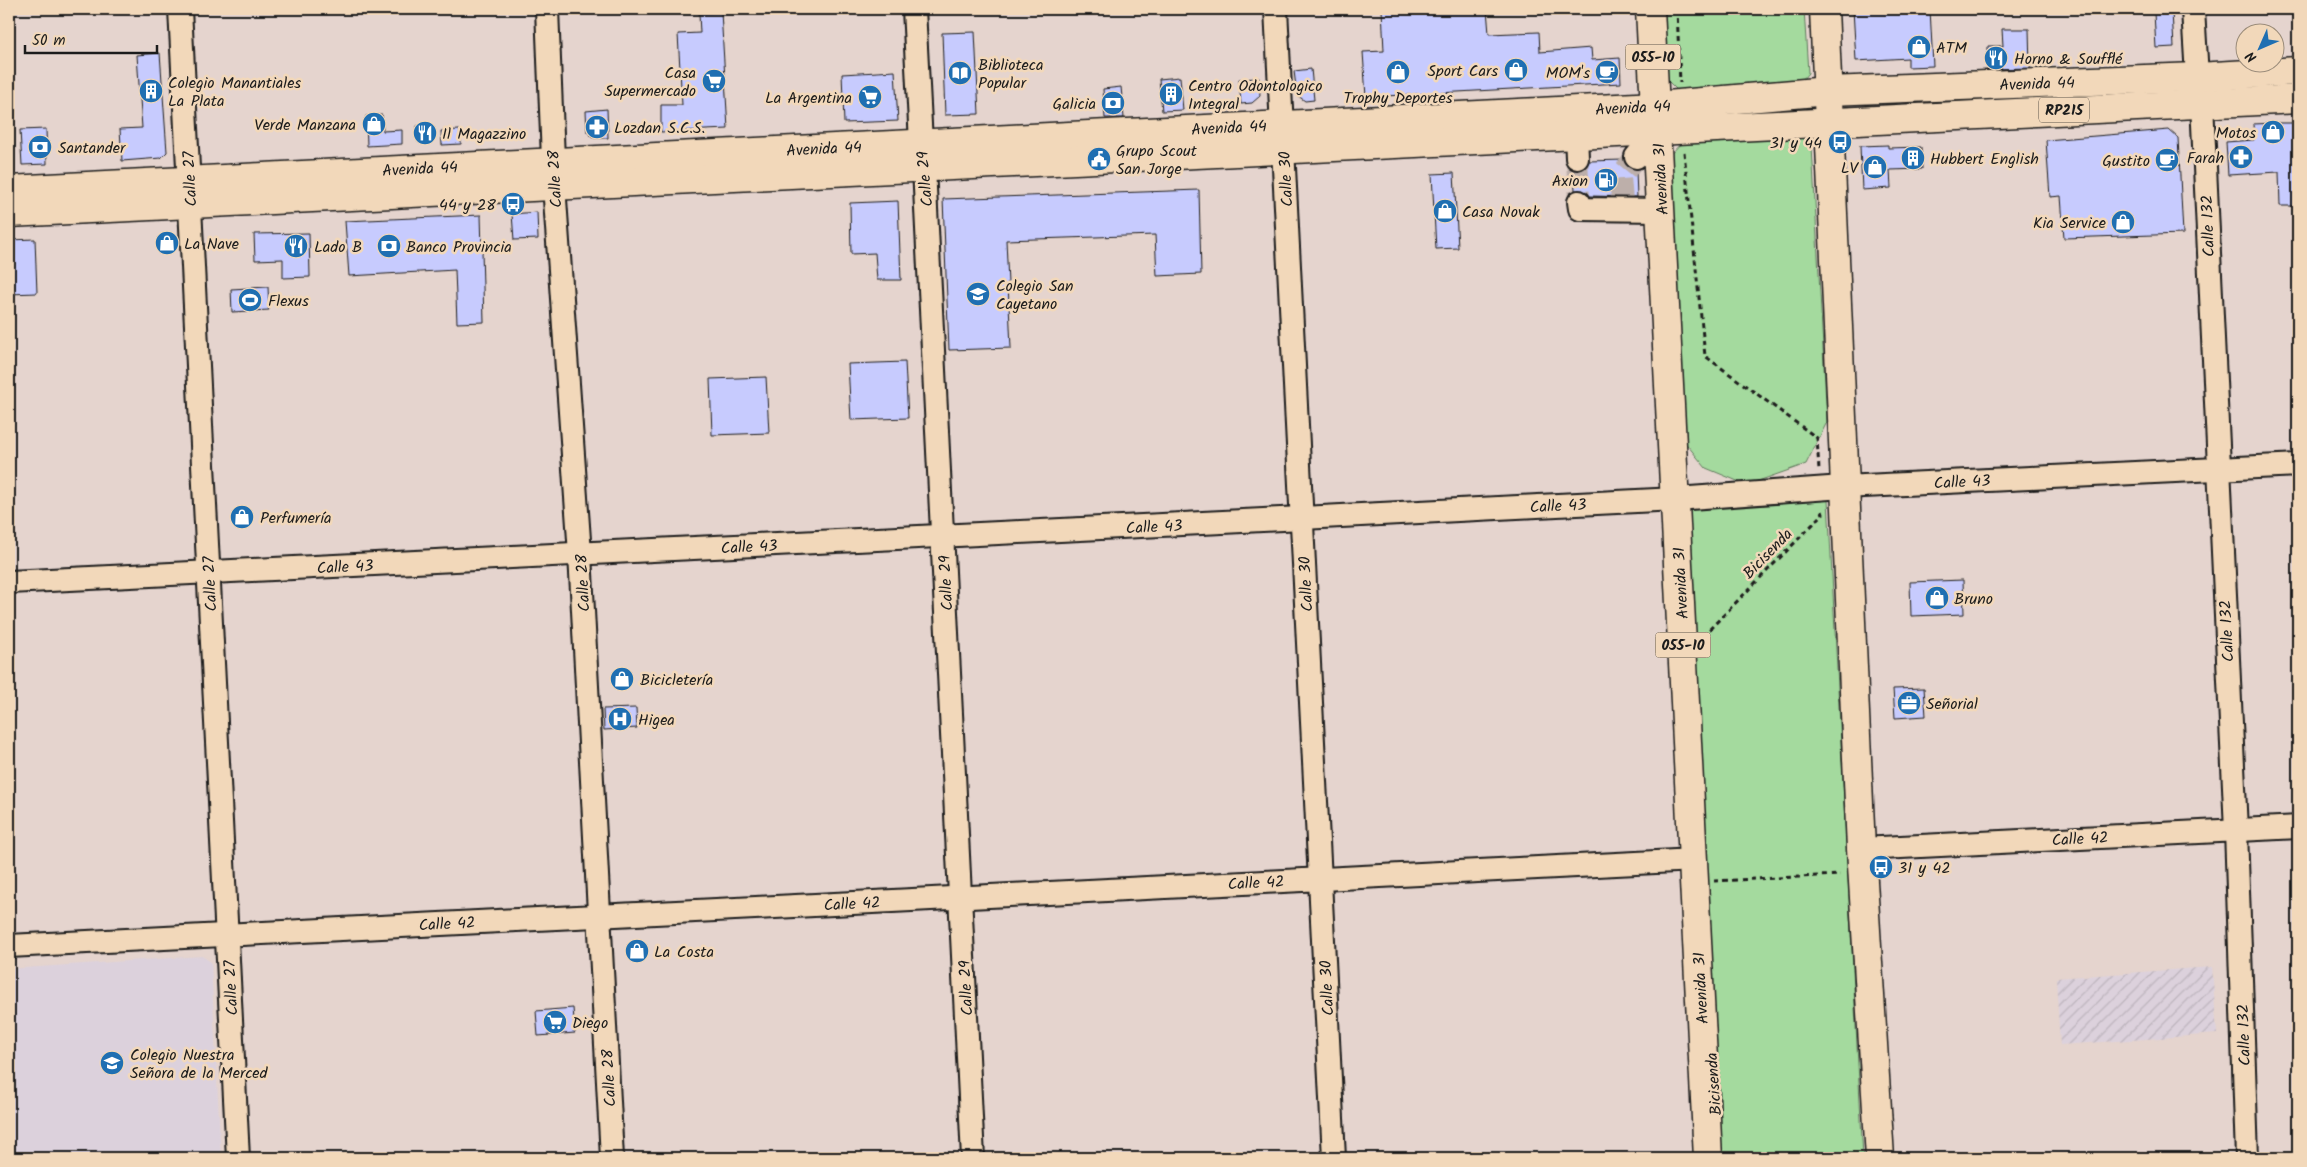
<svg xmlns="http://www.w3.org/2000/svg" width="2307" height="1167" viewBox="0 0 2307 1167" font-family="Kalam,sans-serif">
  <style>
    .built { fill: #dcd1dc }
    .industrial { fill: url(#industrial-furrows) }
    .green { fill: #a4da9e; stroke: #607b5d }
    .building { fill: #c7cbfe; stroke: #1c1c1c }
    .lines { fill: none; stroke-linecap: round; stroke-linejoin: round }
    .minor-tunnel { stroke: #bdafaa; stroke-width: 22; stroke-dasharray: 22 11; stroke-linecap: butt }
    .minor-casing { stroke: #1c1c1c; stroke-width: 26 }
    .major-casing { stroke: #1c1c1c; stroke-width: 31 }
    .highway-casing { stroke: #1c1c1c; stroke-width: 31 }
    .path { stroke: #1c1c1c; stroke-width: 3; stroke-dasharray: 5 4; stroke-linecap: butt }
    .minor { stroke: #f2d8ba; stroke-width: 22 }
    .major { stroke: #f2d8ba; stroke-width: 28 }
    .highway { stroke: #f2d8ba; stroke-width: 28 }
    .labels { text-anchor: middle; stroke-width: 5; stroke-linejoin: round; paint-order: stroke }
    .shield { fill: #f2d8ba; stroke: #5c544b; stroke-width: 1 }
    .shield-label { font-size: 15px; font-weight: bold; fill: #1c1c1c }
    .poi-label { font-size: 16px; fill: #1c1c1c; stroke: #f2d8ba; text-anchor: start }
    .street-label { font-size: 16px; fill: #1c1c1c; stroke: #f2d8ba }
  </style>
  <defs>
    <pattern id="industrial-furrows" width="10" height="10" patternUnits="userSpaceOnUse" patternTransform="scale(1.25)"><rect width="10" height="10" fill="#dcd1dc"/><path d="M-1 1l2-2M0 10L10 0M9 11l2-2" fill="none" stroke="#bcb3bc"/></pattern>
  </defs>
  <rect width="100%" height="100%" fill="#e5d4ce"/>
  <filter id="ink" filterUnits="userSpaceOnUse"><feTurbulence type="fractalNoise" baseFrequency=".02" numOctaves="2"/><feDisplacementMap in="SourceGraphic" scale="10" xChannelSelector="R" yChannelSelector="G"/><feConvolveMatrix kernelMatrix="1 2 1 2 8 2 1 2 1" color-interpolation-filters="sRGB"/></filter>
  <g filter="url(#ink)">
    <polygon class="built" points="202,956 211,962 221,1158 9,1158 9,969"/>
    <polygon class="industrial" points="2212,967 2217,1034 2060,1045 2056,978"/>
    <g class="green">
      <polygon points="1662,9 1804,9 1808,73 1798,85 1678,91 1667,80"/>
      <polygon points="1803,135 1812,146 1827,422 1806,464 1747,485 1706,468 1683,440 1669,156 1684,140"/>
      <polygon points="1828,500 1863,1158 1718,1158 1684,506"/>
    </g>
    <g class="building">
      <polygon points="1382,9 1487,9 1489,34 1539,32 1540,52 1591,48 1592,60 1620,58 1621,83 1366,97 1363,52 1384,51"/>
      <polygon points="1853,9 1930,9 1933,66 1908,67 1908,58 1856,61"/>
      <polygon points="721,12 728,129 661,132 661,105 682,105 678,34 700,33 699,14"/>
      <polygon points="2172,12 2174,47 2156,48 2154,13"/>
      <polygon points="2002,29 2029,29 2030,68 1988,69 1988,46 2003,46"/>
      <polygon points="975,32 979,114 945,115 942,33"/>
      <polygon points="160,53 167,152 161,158 122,161 120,129 142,128 137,55"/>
      <polygon points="1311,69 1314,100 1305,101 1297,95 1294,71"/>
      <polygon points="895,71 898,121 844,123 842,74"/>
      <polygon points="1180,77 1183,110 1162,111 1159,79"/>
      <polygon points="1259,78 1260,96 1252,103 1241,104 1239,79"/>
      <polygon points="1121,87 1124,118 1105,118 1103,89"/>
      <polygon points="607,109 608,138 594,138 587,132 586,111"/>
      <polygon points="382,115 383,131 402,130 402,144 367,146 366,116"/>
      <polygon points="2278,123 2298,123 2298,206 2280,206 2279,172 2228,175 2226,142 2254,140 2253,124"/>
      <polygon points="431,125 433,141 418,142 417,126"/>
      <polygon points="46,129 47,164 22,165 20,130"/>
      <polygon points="460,130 461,144 442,145 441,131"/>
      <polygon points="2169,130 2178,138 2183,234 2064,238 2061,196 2050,197 2046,140"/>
      <polygon points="1888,145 1888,148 1921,147 1922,169 1890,170 1891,188 1862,190 1860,146"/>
      <polygon points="1623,160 1628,167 1636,170 1637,197 1590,196 1583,190 1575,190 1574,170 1584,169 1589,161"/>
      <polygon points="1454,173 1458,248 1436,249 1432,174"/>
      <polygon points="1199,190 1201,274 1157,276 1155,235 1006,240 1011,348 949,350 943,199"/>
      <polygon points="898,201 901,280 877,280 875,253 851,254 850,203"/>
      <polygon points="537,212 538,239 514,240 512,214"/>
      <polygon points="481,215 484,322 457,323 455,270 349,276 345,221"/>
      <polygon points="309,233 310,277 283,278 283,259 255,260 254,234"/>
      <polygon points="35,239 37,293 9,294 9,240"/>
      <polygon points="268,287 269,310 232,312 231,289"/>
      <polygon points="905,362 908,418 851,420 848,364"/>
      <polygon points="766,377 769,433 712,435 710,379"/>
      <polygon points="1963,580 1964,614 1911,616 1910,582"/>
      <polygon points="1924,688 1926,716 1895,718 1893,689"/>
      <polygon points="636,708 637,728 604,730 603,709"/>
      <polygon points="573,1008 575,1033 538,1036 536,1011"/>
    </g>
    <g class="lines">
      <g class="minor-tunnel">
        <polyline points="1577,158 1579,202"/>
        <polyline points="1622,201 1620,177 1636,157"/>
      </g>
      <g class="minor-casing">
        <g id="minor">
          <polyline points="180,9 238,1158"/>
          <polyline points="547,9 554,185 580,554 612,1158"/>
          <polyline points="914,9 921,143 924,168 973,1158"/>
          <polyline points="1276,9 1334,1158"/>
          <polyline points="2193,9 2197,77"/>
          <polyline points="2202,103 2236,830 2247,1158"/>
          <polyline points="1576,135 1577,158"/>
          <polyline points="1636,157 1657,131"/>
          <polyline points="1579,202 1580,209 1662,210"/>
          <polyline points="9,582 1302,518 1676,499 1843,487 2298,465"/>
          <polyline points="1861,849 2298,827"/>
          <polyline points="9,946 1695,860"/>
        </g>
      </g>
      <g class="major-casing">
        <g id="major">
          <polyline points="9,190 1656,106"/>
          <polyline points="9,213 1657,131"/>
        </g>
      </g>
      <g class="highway-casing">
        <g id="highway">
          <polyline points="1650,9 1708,1158"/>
          <polyline points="1824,9 1861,849 1880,1158"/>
          <polyline points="1656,106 1828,91 2197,77 2298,71"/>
          <polyline points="1657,131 2298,99"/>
        </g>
      </g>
      <g class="path">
        <polyline points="1677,9 1680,83"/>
        <polyline points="1684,152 1705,356 1817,438 1819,470"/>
        <polyline points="1703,636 1823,514 1822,511"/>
        <polyline points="1714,881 1840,875"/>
      </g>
      <use href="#minor" class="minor"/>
      <use href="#major" class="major"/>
      <use href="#highway" class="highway"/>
    </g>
  </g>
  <defs>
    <g id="shop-disc" transform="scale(1.25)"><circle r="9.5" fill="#1f6fb2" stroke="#f2d8ba"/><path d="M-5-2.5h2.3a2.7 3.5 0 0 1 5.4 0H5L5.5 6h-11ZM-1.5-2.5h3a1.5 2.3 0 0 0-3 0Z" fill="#fff"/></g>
    <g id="restaurant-disc" transform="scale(1.25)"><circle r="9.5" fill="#1f6fb2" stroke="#f2d8ba"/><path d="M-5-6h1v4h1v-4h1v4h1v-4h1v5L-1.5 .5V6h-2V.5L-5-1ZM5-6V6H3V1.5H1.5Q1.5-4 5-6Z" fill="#fff"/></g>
    <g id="cafe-disc" transform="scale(1.25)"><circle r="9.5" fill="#1f6fb2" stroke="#f2d8ba"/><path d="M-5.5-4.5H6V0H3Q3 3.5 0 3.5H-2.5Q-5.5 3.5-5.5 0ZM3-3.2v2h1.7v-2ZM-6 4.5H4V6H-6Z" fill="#fff"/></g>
    <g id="library-disc" transform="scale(1.25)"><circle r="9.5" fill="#1f6fb2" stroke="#f2d8ba"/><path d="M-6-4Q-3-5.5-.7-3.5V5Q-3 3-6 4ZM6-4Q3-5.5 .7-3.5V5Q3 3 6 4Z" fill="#fff"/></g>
    <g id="supermarket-disc" transform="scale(1.25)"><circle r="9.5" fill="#1f6fb2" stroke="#f2d8ba"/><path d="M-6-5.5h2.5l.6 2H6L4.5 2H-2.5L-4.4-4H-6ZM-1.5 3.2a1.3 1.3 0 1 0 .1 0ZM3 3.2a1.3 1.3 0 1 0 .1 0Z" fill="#fff"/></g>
    <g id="building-disc" transform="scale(1.25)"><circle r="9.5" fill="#1f6fb2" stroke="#f2d8ba"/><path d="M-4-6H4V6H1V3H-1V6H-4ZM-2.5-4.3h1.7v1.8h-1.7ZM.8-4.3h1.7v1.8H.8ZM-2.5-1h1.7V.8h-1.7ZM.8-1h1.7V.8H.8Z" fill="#fff"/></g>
    <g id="bank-disc" transform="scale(1.25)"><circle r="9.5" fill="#1f6fb2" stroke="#f2d8ba"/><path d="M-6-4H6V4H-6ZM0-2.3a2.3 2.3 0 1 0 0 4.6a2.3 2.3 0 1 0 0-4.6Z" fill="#fff"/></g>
    <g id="pharmacy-disc" transform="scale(1.25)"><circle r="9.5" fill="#1f6fb2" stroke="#f2d8ba"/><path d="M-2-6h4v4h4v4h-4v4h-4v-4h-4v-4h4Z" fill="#fff"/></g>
    <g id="bus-disc" transform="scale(1.25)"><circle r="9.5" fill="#1f6fb2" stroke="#f2d8ba"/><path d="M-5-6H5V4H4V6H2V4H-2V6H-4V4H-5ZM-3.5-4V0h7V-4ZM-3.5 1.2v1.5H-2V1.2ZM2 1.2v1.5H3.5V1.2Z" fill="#fff"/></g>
    <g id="civic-disc" transform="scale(1.25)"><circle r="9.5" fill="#1f6fb2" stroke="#f2d8ba"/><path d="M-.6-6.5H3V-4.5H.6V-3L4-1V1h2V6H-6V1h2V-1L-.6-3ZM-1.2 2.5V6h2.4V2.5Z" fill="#fff"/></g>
    <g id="fuel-disc" transform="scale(1.25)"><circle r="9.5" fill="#1f6fb2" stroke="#f2d8ba"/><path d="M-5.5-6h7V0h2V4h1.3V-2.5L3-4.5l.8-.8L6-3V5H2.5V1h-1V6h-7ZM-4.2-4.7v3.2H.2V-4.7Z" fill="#fff"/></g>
    <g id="school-disc" transform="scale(1.25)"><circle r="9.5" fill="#1f6fb2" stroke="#f2d8ba"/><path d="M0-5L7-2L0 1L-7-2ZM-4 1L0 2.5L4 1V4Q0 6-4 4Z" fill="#fff"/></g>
    <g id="stadium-disc" transform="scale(1.25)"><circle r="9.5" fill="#1f6fb2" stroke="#f2d8ba"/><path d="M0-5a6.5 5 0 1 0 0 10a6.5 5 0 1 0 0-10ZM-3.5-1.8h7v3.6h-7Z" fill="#fff"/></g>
    <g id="office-disc" transform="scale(1.25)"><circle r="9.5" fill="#1f6fb2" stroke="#f2d8ba"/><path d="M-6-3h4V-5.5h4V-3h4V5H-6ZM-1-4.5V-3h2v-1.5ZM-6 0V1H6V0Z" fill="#fff"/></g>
    <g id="hospital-disc" transform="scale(1.25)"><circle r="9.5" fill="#1f6fb2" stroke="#f2d8ba"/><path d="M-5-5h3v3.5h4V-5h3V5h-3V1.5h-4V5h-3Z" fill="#fff"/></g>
  </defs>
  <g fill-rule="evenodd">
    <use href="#shop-disc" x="1919" y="47"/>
    <use href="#restaurant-disc" x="1996" y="58"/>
    <use href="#shop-disc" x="1516" y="70"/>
    <use href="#shop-disc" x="1398" y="72"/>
    <use href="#cafe-disc" x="1607" y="72"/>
    <use href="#library-disc" x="960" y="73"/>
    <use href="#supermarket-disc" x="714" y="81"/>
    <use href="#building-disc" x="151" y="91"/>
    <use href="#building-disc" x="1171" y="94"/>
    <use href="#supermarket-disc" x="870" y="97"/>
    <use href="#bank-disc" x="1113" y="103"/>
    <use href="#shop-disc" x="374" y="124"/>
    <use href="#pharmacy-disc" x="597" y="127"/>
    <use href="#shop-disc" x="2273" y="132"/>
    <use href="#restaurant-disc" x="425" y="133"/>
    <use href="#bus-disc" x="1840" y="142"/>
    <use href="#bank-disc" x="40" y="147"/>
    <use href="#pharmacy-disc" x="2241" y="157"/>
    <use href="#building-disc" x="1913" y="158"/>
    <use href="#civic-disc" x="1099" y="159"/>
    <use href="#cafe-disc" x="2167" y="160"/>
    <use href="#shop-disc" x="1875" y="167"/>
    <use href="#fuel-disc" x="1606" y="180"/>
    <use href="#bus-disc" x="513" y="204"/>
    <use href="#shop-disc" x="1445" y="211"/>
    <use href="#shop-disc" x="2123" y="222"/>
    <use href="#shop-disc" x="167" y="243"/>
    <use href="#restaurant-disc" x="296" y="246"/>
    <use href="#bank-disc" x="389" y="246"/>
    <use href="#school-disc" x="978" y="294"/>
    <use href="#stadium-disc" x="250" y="300"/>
    <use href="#shop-disc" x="242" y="517"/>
    <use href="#shop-disc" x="1937" y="598"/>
    <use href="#shop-disc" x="622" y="679"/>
    <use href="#office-disc" x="1909" y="703"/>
    <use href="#hospital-disc" x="620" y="719"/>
    <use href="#bus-disc" x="1881" y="867"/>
    <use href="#shop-disc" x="637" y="951"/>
    <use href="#supermarket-disc" x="555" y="1022"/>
    <use href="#school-disc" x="112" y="1063"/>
  </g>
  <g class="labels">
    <g class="shield">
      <rect x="1625.5" y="44.5" width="55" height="25" rx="4"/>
      <rect x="2039" y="97.5" width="50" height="25" rx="4"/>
      <rect x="1655.5" y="632.5" width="55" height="25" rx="4"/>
    </g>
    <g class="shield-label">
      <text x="1653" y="62">055-10</text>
      <text x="2064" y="115">RP215</text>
      <text x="1683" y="650">055-10</text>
    </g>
    <g class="poi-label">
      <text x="1936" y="53">ATM</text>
      <text x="2014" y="64">Horno &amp; Soufflé</text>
      <text x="978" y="70">Biblioteca<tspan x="978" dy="18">Popular</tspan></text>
      <text x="1498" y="76" text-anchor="end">Sport Cars</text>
      <text x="696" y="78" text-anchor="end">Casa<tspan x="696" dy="18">Supermercado</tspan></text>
      <text x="1590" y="78" text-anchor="end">MOM's</text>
      <text x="168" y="88">Colegio Manantiales<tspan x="168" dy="18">La Plata</tspan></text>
      <text x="1188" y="91">Centro Odontologico<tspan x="1188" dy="18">Integral</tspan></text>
      <text x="852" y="103" text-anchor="end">La Argentina</text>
      <text x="1398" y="103" text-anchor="middle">Trophy Deportes</text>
      <text x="1096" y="109" text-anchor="end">Galicia</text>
      <text x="356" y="130" text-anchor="end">Verde Manzana</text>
      <text x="614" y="133">Lozdan S.C.S.</text>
      <text x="2256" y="138" text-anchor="end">Motos</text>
      <text x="442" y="139">Il Magazzino</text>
      <text x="1822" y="148" text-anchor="end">31 y 44</text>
      <text x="58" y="153">Santander</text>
      <text x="1116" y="156">Grupo Scout<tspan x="1116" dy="18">San Jorge</tspan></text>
      <text x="2224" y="163" text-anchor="end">Farah</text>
      <text x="1930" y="164">Hubbert English</text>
      <text x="2150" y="166" text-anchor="end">Gustito</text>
      <text x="1858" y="173" text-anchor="end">LV</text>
      <text x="1588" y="186" text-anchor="end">Axion</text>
      <text x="496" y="210" text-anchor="end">44 y 28</text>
      <text x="1462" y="217">Casa Novak</text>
      <text x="2106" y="228" text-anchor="end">Kia Service</text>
      <text x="184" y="249">La Nave</text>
      <text x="314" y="252">Lado B</text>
      <text x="406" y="252">Banco Provincia</text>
      <text x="996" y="291">Colegio San<tspan x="996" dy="18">Cayetano</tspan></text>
      <text x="268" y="306">Flexus</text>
      <text x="260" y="523">Perfumería</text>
      <text x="1954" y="604">Bruno</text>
      <text x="640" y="685">Bicicletería</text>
      <text x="1926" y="709">Señorial</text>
      <text x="638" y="725">Higea</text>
      <text x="1898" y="873">31 y 42</text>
      <text x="654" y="957">La Costa</text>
      <text x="572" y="1028">Diego</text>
      <text x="130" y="1060">Colegio Nuestra<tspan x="130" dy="18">Señora de la Merced</tspan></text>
    </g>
    <g class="street-label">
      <text transform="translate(2037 83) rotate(-2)" y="6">Avenida 44</text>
      <text transform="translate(1633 107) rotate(-3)" y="6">Avenida 44</text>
      <text transform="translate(1229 127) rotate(-3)" y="6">Avenida 44</text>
      <text transform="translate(824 148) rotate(-3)" y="6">Avenida 44</text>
      <text transform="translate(420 168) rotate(-3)" y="6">Avenida 44</text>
      <text transform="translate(189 179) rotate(-93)" y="6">Calle 27</text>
      <text transform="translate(554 179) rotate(-93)" y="6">Calle 28</text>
      <text transform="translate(924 179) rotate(-95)" y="6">Calle 29</text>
      <text transform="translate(1285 179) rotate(-93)" y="6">Calle 30</text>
      <text transform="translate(1660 179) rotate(-93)" y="6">Avenida 31</text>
      <text transform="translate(2207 226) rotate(-92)" y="6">Calle 132</text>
      <text transform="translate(1962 481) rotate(-3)" y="6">Calle 43</text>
      <text transform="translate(1558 505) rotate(-3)" y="6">Calle 43</text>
      <text transform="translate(1154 526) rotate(-3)" y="6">Calle 43</text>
      <text transform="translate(749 546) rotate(-3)" y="6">Calle 43</text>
      <text transform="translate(1767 553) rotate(-46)" y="6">Bicisenda</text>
      <text transform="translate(345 566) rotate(-3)" y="6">Calle 43</text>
      <text transform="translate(582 583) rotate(-93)" y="6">Calle 28</text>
      <text transform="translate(945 583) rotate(-93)" y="6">Calle 29</text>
      <text transform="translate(1680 583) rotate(-93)" y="6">Avenida 31</text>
      <text transform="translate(209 584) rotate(-93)" y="6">Calle 27</text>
      <text transform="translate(1305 584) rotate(-93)" y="6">Calle 30</text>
      <text transform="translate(2226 631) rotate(-93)" y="6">Calle 132</text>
      <text transform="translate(2080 838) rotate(-3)" y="6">Calle 42</text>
      <text transform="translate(1256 882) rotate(-3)" y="6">Calle 42</text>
      <text transform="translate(852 903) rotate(-3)" y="6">Calle 42</text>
      <text transform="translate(447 923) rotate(-3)" y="6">Calle 42</text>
      <text transform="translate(230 988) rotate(-93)" y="6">Calle 27</text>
      <text transform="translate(965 988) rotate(-93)" y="6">Calle 29</text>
      <text transform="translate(1326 988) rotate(-93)" y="6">Calle 30</text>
      <text transform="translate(1700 988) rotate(-93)" y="6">Avenida 31</text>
      <text transform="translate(2243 1035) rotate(-92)" y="6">Calle 132</text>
      <text transform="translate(608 1078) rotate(-93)" y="6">Calle 28</text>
      <text transform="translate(1713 1084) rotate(-94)" y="6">Bicisenda</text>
    </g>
  </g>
  <rect width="2307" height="1167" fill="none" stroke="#f2d8ba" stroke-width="30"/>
  <rect x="15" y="15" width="2277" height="1137" fill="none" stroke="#1c1c1c" stroke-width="2" filter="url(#ink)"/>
  <g transform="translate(2260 48) rotate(225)"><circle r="24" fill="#f2d8ba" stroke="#9c8d7b"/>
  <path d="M0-4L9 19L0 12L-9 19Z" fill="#1f6fb2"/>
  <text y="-8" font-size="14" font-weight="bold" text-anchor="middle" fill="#1c1c1c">N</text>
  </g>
  <path d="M25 45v8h132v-8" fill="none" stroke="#1c1c1c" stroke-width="2.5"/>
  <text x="32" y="45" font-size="15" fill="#1c1c1c" stroke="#f2d8ba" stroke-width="4" paint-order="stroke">50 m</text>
</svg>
